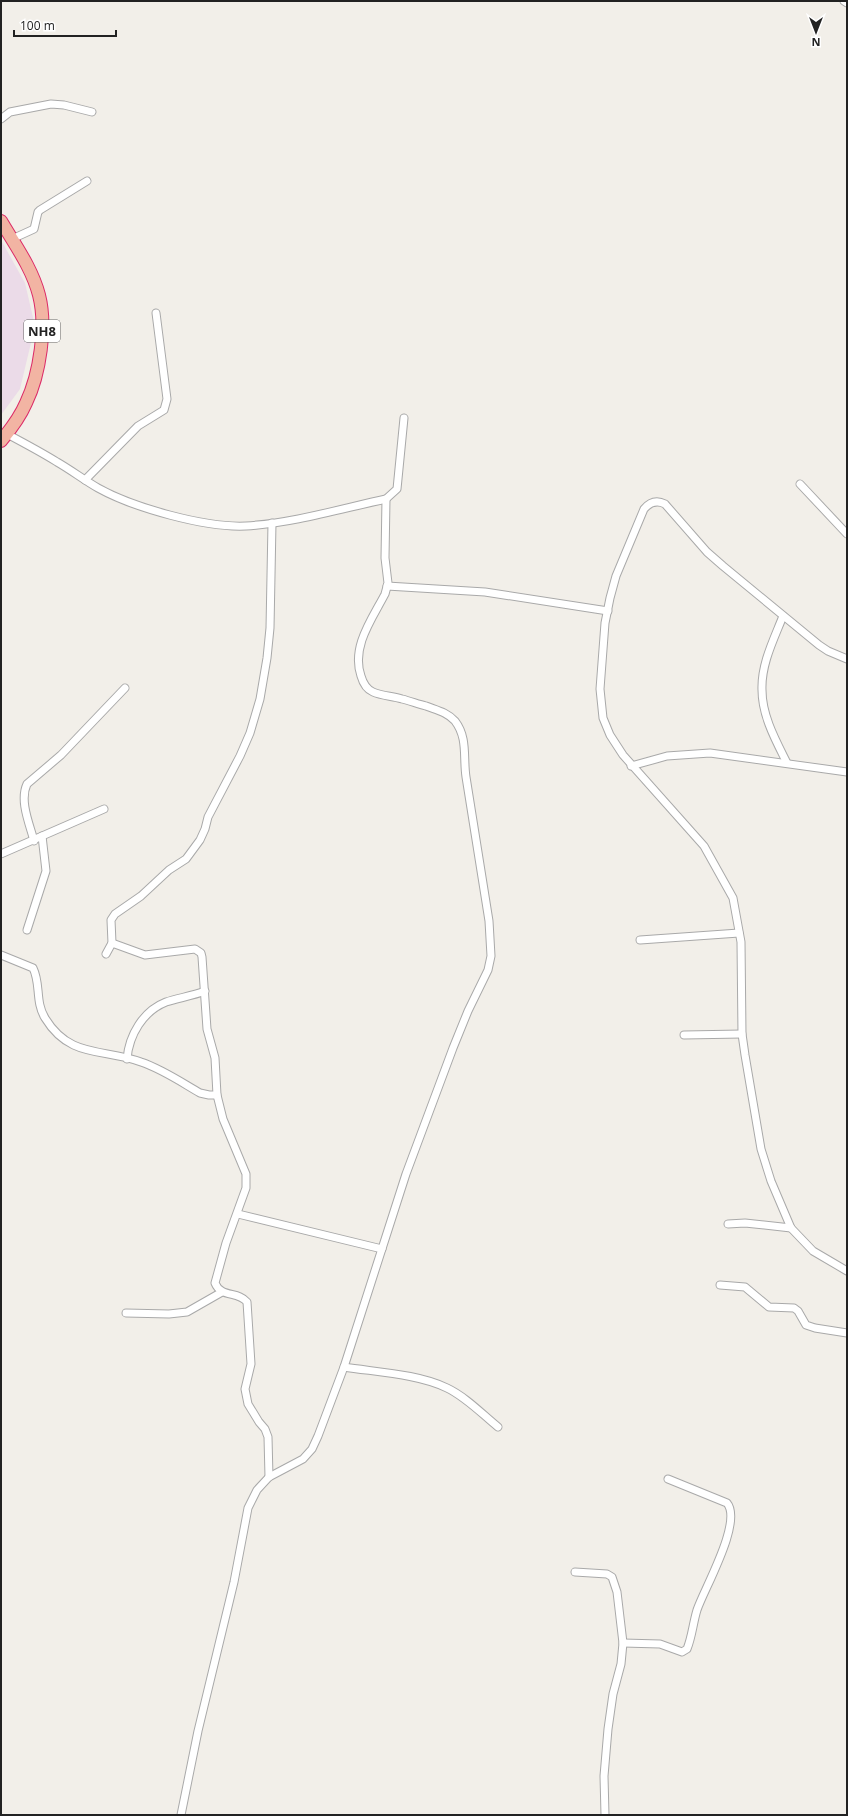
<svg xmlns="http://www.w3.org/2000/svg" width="848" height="1816" viewBox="0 0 848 1816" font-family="'Open Sans',sans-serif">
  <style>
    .industrial { fill: #ebdbe8 }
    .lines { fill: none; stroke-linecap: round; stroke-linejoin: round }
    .minor-casing { stroke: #a9a9a9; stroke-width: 9 }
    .trunk-casing { stroke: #dc2a67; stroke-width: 14 }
    .minor { stroke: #fff; stroke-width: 7 }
    .trunk { stroke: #f2b4a3; stroke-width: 12 }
    .labels { text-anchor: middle; stroke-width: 4; stroke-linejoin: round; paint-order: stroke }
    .shield { fill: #fff; stroke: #646464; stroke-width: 1 }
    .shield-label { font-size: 13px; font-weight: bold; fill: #222 }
  </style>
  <rect width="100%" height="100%" fill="#f2efe9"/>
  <polygon class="industrial" points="1,240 25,283 35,326 20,389 1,415"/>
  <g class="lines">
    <g class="minor-casing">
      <g id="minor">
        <polyline points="844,1 847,3"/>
        <polyline points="1,119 10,112 51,104 64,105 92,112"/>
        <polyline points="12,239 34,229 38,212 40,210 87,181"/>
        <path d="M 7,434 C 24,443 41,452 57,462 C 71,470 84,480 98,488 C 134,508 206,528 246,526 C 293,523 340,509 386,499 L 397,489 L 404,418"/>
        <polyline points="85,480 138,426 164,410 167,399 156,313"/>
        <polyline points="800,484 847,534"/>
        <polyline points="387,586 485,592 608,611"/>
        <path d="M 783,616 C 774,639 761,664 762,690 C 762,716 776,741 787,763"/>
        <path d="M 847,659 L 828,651 L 819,645 L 723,566 L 707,552 L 665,504 C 657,500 650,502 644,509 L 616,576 L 610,598 L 605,623 L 600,689 L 603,718 L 610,735 L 623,755 L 704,846 L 733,898 L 741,942 L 742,1034 L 745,1055 L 761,1149 L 771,1181 L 791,1228 L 813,1251 L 847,1271"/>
        <polyline points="631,766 667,756 710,753 847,772"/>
        <path d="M 34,841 C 30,825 19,801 27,784 L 61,755 L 125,688"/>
        <polyline points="1,854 104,809"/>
        <polyline points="27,930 46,871 42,836"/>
        <polyline points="640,940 739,933"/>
        <path d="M 112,943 L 145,955 L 195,949 L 201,953 L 202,957 L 207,1029 L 215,1058 L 217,1095 L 223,1119 L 246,1174 L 246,1188 L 226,1243 L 215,1283 C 221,1298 238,1291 247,1302 L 251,1364 L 245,1389 L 248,1404 L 259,1422 L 265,1429 L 268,1437 L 269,1477"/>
        <polyline points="106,954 112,943 111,920 115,914 141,896 169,870 186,859 200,840 205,829 208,817 240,756 250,733 260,699 267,658 270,628 272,523"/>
        <path d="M 1,955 L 33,968 C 41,984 35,1002 45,1018 C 70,1059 103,1048 141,1062 C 162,1069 181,1082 200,1093 L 209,1095 L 217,1095"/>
        <polyline points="684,1035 742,1034"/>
        <path d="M 127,1059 C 129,1035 143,1011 166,1002 C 178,998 192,996 205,991"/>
        <polyline points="238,1214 382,1249"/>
        <polyline points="728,1224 745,1223 791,1228"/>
        <polyline points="720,1285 745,1287 769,1307 794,1308 798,1311 806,1325 815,1328 847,1333"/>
        <polyline points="126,1313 169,1314 187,1312 222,1292"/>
        <path d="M 344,1367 C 375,1372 419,1374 447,1388 C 466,1397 482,1414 498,1427"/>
        <polyline points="575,1572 607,1574 612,1577 617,1592 623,1643 621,1664 613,1694 608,1729 604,1776 605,1815"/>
        <path d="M 623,1643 L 660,1644 L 682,1652 L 687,1649 C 692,1637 693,1623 697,1610 C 704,1589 743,1522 727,1503 L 668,1479"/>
        <path d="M 181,1815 L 198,1731 L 234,1582 L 248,1508 L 257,1490 L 269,1477 L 303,1459 L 312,1449 L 318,1436 L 344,1367 L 406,1174 L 453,1048 L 468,1011 L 488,970 L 491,956 L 489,921 L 466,777 C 463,757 468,738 455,721 C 447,712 436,710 426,706 C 418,704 410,701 402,699 C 393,696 382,696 373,692 C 366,689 363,683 361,676 C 351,647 372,619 385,594 L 388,583 L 385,558 L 386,499"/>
      </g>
    </g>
    <g class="trunk-casing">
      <path id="trunk" d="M 1,221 C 15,245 32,268 39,295 C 47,326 40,374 26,403 C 20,417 11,429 1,441"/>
    </g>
    <use href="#minor" class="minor"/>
    <use href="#trunk" class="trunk"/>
  </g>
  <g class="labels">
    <rect class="shield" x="24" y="320" width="36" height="22" rx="3"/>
    <g class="shield-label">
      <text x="42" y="336">NH8</text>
    </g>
  </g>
  <rect width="848" height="1816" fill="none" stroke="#222222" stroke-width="4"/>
  <g transform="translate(816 32) rotate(180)" stroke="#ffffff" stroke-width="3" paint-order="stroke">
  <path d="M0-3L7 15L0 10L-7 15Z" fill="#222222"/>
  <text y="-6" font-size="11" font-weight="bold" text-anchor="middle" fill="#222222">N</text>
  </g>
  <path d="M14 30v6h102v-6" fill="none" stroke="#222222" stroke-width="2"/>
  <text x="20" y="30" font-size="12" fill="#222222" stroke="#ffffff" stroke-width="3" paint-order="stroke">100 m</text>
</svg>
